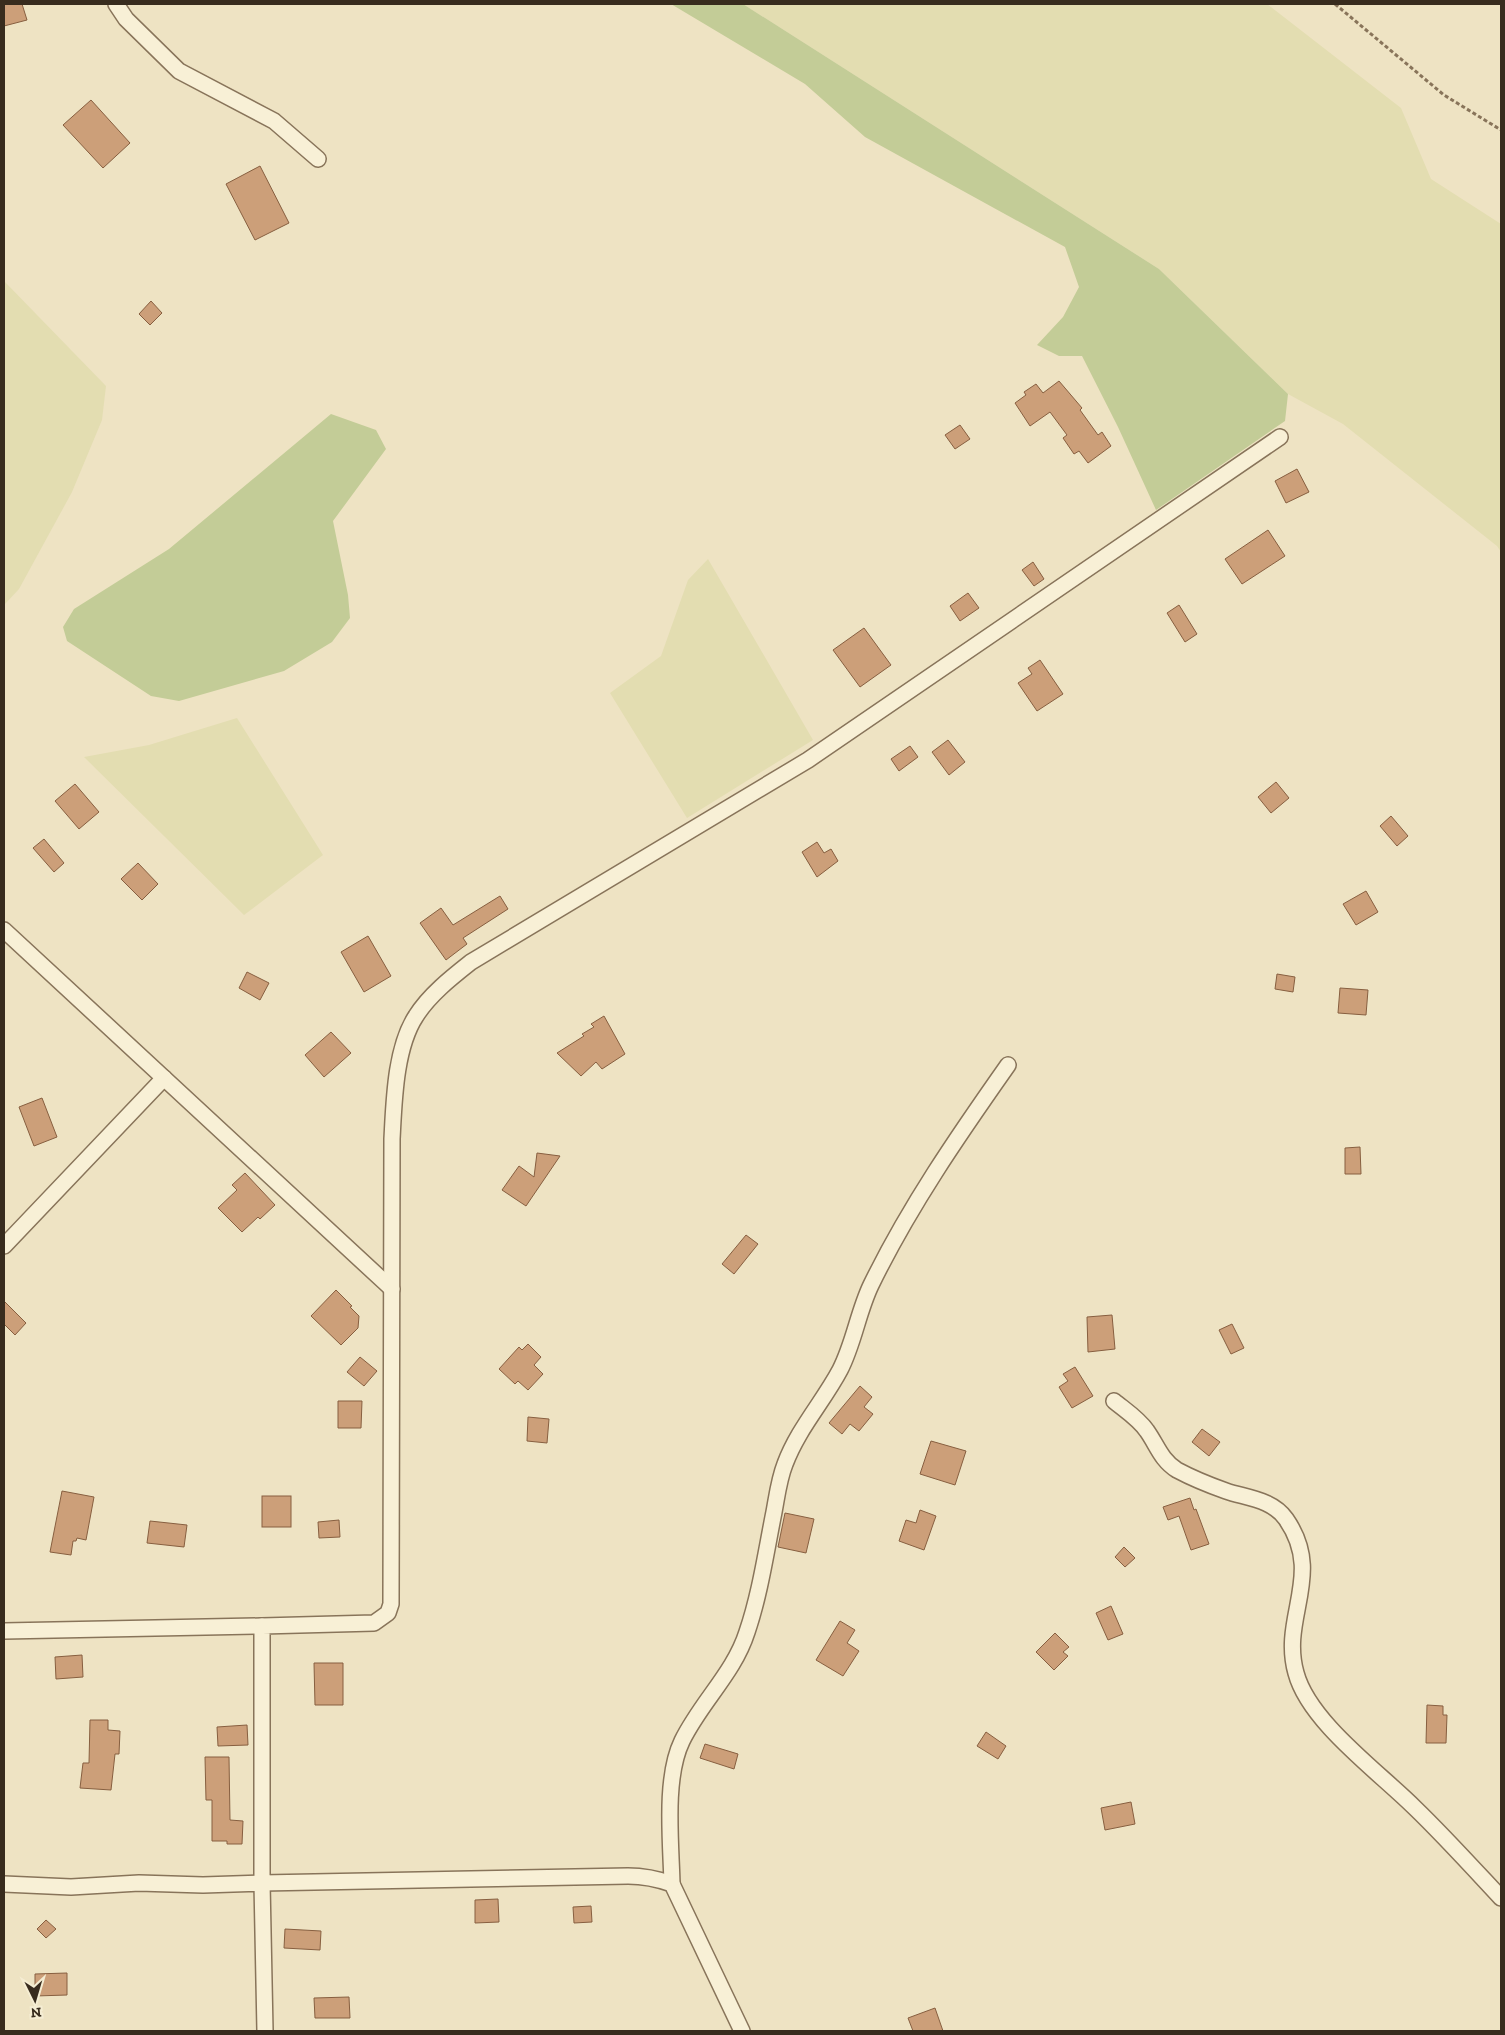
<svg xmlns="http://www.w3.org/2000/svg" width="1505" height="2035" viewBox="0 0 1505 2035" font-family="'Zilla Slab',serif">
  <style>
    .farmland { fill: #e3ddb1 }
    .green { fill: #c3cc97 }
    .building { fill: #cc9f79; stroke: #875f40 }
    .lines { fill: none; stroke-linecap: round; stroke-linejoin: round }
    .minor-casing { stroke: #88745a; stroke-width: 18 }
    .path { stroke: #88745a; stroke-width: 3; stroke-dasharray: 4 2.5; stroke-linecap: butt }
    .minor { stroke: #f8f0d6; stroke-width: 15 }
  </style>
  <rect width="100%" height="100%" fill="#eee3c3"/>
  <g class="farmland">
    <polygon points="743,4 1267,4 1401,108 1431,179 1501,224 1501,552 1497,546 1343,424 1288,394 1159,269"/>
    <polygon points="4,281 106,386 102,420 72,492 19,589 4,605"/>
    <polygon points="708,559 813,740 687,818 610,693 661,656 688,580"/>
    <polygon points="237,718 323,855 244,915 84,757 149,745"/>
  </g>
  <g class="green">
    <polygon points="671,4 743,4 1159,269 1288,394 1285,421 1156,510 1118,427 1082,356 1059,356 1037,345 1063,317 1079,287 1065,247 865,137 805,84"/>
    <polygon points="331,414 376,430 386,449 333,521 348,595 350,618 332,642 284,671 179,701 151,696 67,641 63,627 74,609 169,549"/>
  </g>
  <g class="building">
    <polygon points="4,4 22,4 27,20 4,26"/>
    <polygon points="91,100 130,143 103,168 63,125"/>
    <polygon points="260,166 289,223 255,240 226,184"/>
    <polygon points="151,301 162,313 150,325 139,314"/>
    <polygon points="1059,381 1082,408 1080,410 1098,435 1102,432 1111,446 1088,463 1079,451 1074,454 1063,438 1067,435 1050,412 1030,426 1015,403 1026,395 1024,392 1036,384 1043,393"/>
    <polygon points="960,425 970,439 955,449 945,435"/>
    <polygon points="1297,469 1309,492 1286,503 1275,481"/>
    <polygon points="1268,530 1285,556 1242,584 1225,559"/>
    <polygon points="1033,562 1044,579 1034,586 1022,570"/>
    <polygon points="968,593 979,608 960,621 950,606"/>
    <polygon points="1179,605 1197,634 1185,642 1167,613"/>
    <polygon points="864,628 891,665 860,687 833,650"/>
    <polygon points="1040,660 1063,694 1037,711 1018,683 1032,674 1028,668"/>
    <polygon points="948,740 965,762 949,775 932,752"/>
    <polygon points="910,746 918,757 899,771 891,759"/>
    <polygon points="1276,782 1289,798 1271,813 1258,797"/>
    <polygon points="75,784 99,812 79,829 55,801"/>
    <polygon points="1391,816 1408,836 1397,846 1380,826"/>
    <polygon points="44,839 64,863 54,872 33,848"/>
    <polygon points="817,842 824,853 831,849 838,861 817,877 802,852"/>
    <polygon points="138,863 158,884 142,900 121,879"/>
    <polygon points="1366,891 1378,912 1356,925 1343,904"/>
    <polygon points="500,896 508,909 463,938 467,944 446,960 420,923 441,908 453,925"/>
    <polygon points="368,936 391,976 364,992 341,952"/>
    <polygon points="247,972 269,983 260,1000 239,988"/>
    <polygon points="1277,974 1295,977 1293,992 1275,989"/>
    <polygon points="1340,988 1368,990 1366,1015 1338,1013"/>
    <polygon points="604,1016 625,1054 602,1069 596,1062 581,1076 557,1053 584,1036 582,1034 594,1027 591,1024"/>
    <polygon points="331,1032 351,1053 324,1077 305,1055"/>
    <polygon points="42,1098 57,1137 34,1146 19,1107"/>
    <polygon points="1360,1147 1361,1174 1345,1174 1345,1148"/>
    <polygon points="537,1153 560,1156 526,1206 502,1190 519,1166 534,1177"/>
    <polygon points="245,1173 275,1205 260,1219 258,1217 242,1232 218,1208 237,1190 232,1185"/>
    <polygon points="746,1235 758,1244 734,1274 722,1264"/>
    <polygon points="336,1290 352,1306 350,1307 359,1316 358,1328 341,1345 311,1316"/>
    <polygon points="4,1301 26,1323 15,1335 4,1324"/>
    <polygon points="1112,1315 1115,1349 1088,1352 1087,1317"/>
    <polygon points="1232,1324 1244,1348 1231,1354 1219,1330"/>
    <polygon points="528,1344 541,1357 534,1365 543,1374 528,1390 518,1381 515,1384 499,1369 519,1347 522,1350"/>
    <polygon points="360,1357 377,1371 364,1386 347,1372"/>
    <polygon points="1075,1367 1093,1396 1072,1408 1059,1387 1068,1381 1063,1374"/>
    <polygon points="860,1386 872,1397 864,1407 873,1414 859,1431 850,1424 842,1434 829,1423"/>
    <polygon points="338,1401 362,1401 361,1428 338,1428"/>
    <polygon points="528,1417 549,1419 547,1443 527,1441"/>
    <polygon points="1202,1429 1220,1442 1209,1456 1192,1442"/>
    <polygon points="931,1441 966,1451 955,1485 920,1474"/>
    <polygon points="62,1491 94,1497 86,1540 77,1538 76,1541 73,1541 71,1555 50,1552"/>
    <rect x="262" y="1496" width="29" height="31"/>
    <polygon points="1190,1498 1194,1510 1196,1509 1209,1544 1191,1550 1179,1516 1168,1520 1163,1507"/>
    <polygon points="920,1510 936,1516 924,1550 899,1541 906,1520 916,1523"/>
    <polygon points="785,1513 814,1519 806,1553 778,1547"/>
    <polygon points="339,1520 340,1537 319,1538 318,1522"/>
    <polygon points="150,1521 187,1525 184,1547 147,1543"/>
    <polygon points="1124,1547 1135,1558 1125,1567 1115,1557"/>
    <polygon points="1111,1606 1123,1634 1108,1640 1096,1613"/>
    <polygon points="840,1621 855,1630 847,1643 859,1651 843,1676 816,1660"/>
    <polygon points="1055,1633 1069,1647 1063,1652 1068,1656 1054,1670 1036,1652"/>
    <polygon points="82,1655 83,1677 56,1679 55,1657"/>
    <polygon points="314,1663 343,1663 343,1705 315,1705"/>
    <polygon points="1427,1705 1443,1706 1443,1715 1447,1715 1446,1743 1426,1743"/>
    <polygon points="90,1720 108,1720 108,1730 120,1731 119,1754 115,1754 111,1790 80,1788 83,1763 89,1763"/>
    <polygon points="247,1725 248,1745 218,1746 217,1727"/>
    <polygon points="986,1732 1006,1746 998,1759 977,1746"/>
    <polygon points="705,1744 738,1754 734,1769 700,1758"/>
    <polygon points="205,1757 229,1757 230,1820 243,1821 242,1844 227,1844 227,1841 212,1841 212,1800 206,1800"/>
    <polygon points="1131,1802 1135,1824 1105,1830 1101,1808"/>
    <polygon points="498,1899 499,1922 475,1923 475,1900"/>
    <polygon points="591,1906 592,1922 574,1923 573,1907"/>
    <polygon points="46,1920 56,1929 46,1938 37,1929"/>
    <polygon points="285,1929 321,1931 320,1950 284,1948"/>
    <polygon points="67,1973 67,1995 35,1996 35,1974"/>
    <polygon points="349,1997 350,2018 315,2018 314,1998"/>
    <polygon points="935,2008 943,2031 913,2031 908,2018"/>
  </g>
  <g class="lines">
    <g class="minor-casing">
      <g id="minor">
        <polyline points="116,4 126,19 179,71 274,121 318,159"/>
        <polyline points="4,930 392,1289"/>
        <polyline points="4,1246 164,1078"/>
        <path d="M 1114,1401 C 1125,1410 1139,1419 1147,1431 C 1157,1445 1161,1460 1177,1470 C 1192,1478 1209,1485 1226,1491 C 1246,1498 1272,1499 1286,1519 C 1325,1575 1280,1617 1296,1673 C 1309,1722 1379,1772 1415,1808 C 1445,1837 1473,1868 1501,1898"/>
        <polyline points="4,1631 262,1626"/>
        <polyline points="4,1884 71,1887 139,1883 203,1885 262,1883 265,2031"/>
        <path d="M 672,1884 C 671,1842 664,1778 682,1741 C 701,1702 734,1673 747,1632 C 760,1594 766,1552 774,1512 C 777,1496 779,1479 785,1464 C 798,1429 823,1402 840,1370 C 854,1343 858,1312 871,1285 C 909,1207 958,1136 1008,1065"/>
        <path d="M 742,2031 L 672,1884 C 658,1879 643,1876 628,1876 L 262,1883 L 262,1626 L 374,1623 L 388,1613 L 391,1604 L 392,1139 C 394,1102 395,1048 416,1016 C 429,995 452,977 471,962 L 808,760 L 1280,437"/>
      </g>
    </g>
    <polyline class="path" points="1335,4 1444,95 1501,130"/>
    <use href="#minor" class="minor"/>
  </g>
  <rect width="1505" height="2035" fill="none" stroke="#382c1e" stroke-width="10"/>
  <g transform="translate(35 2000) rotate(175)" stroke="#f5edd3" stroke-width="4" paint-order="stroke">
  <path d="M0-4L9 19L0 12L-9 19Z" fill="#382c1e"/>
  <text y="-8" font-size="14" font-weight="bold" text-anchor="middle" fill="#382c1e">N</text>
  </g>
</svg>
